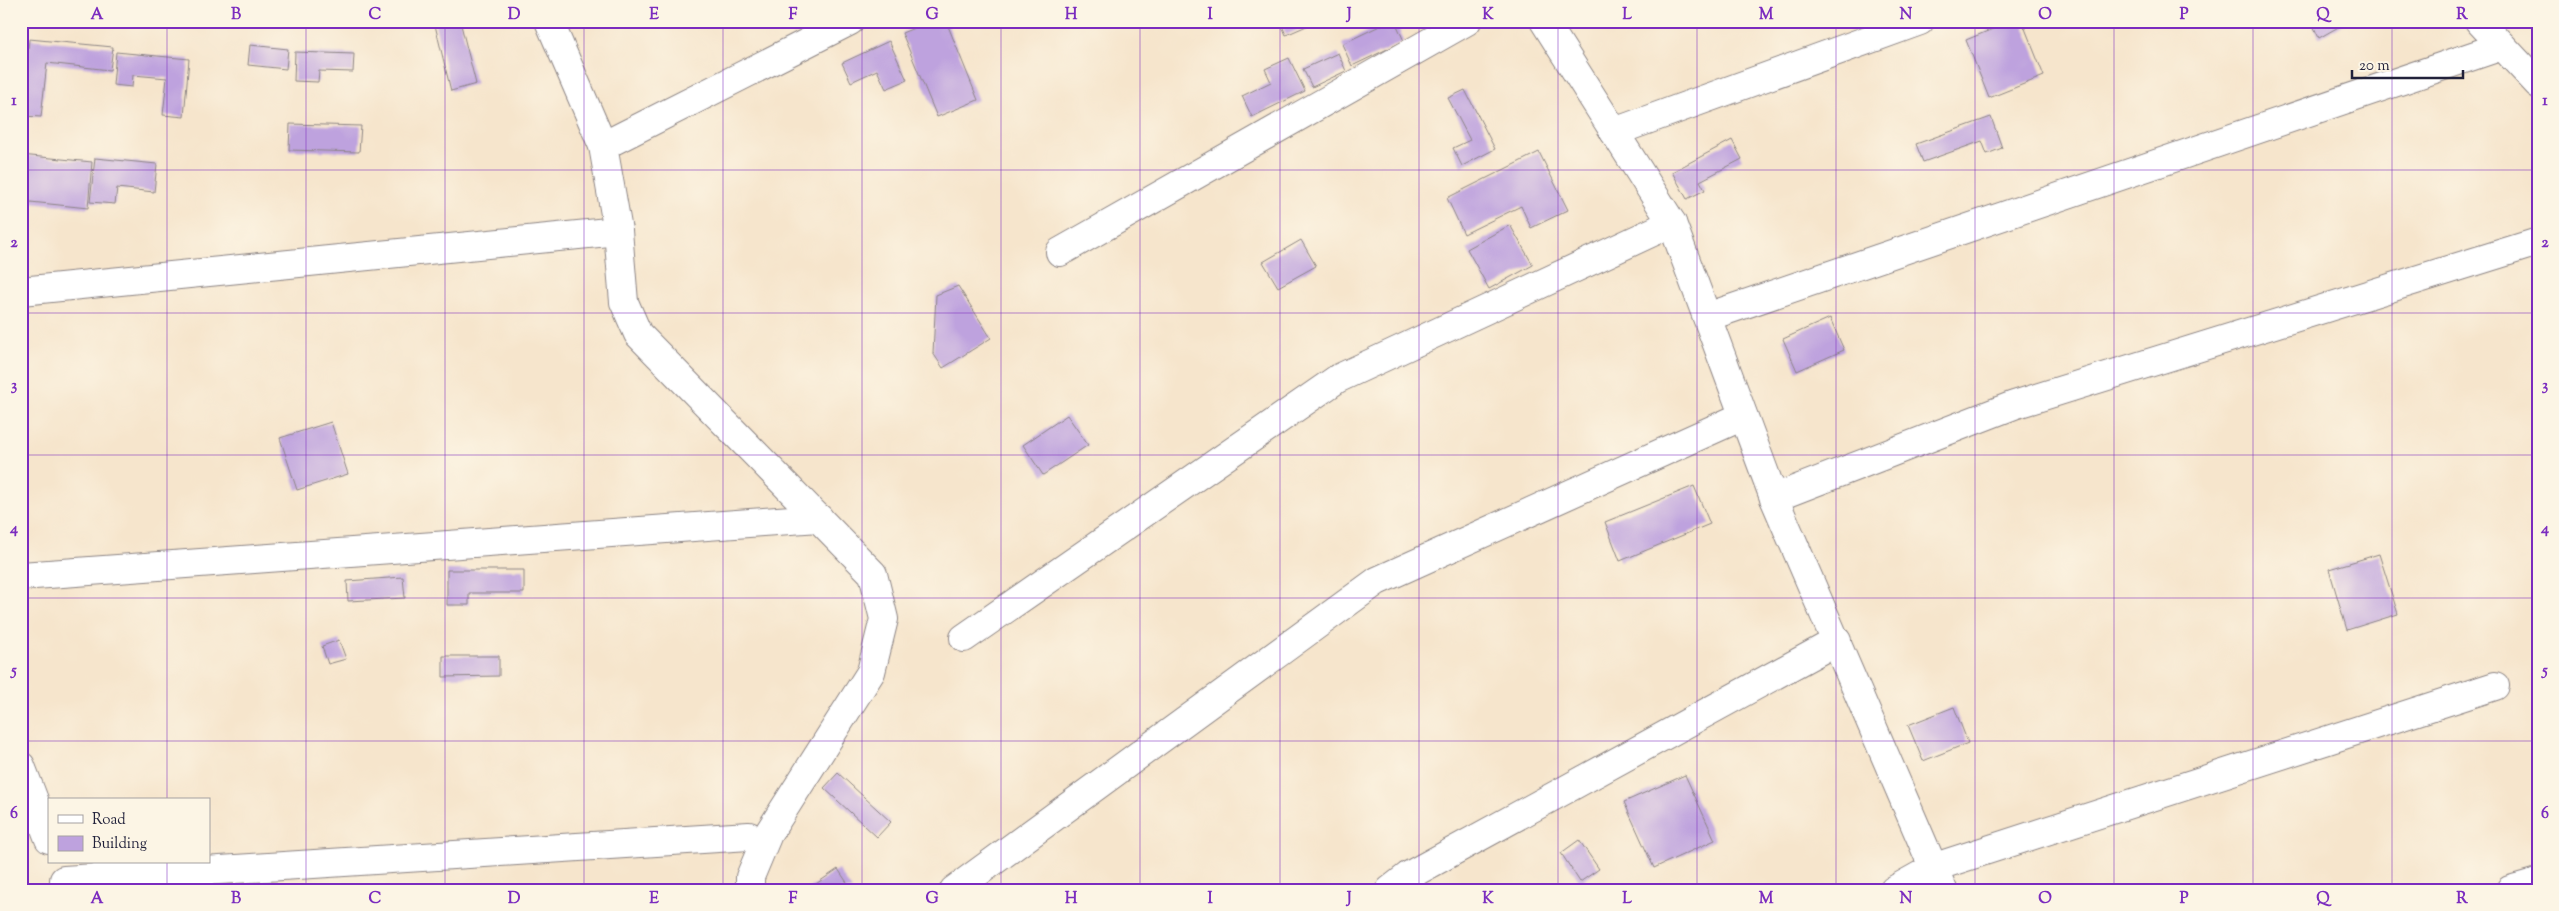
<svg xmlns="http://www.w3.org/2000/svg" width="2559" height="911" viewBox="0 0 2559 911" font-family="'Sorts Mill Goudy',serif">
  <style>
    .building { fill: #bea2de }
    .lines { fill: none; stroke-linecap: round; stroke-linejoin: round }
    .minor-casing { stroke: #8c8484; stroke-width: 30 }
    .minor { stroke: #fff; stroke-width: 28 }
    .grid { fill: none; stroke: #7b2cbf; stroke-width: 1; stroke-opacity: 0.55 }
    .neatline { fill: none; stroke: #7b2cbf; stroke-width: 2 }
    .grid-label { font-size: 16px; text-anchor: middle; font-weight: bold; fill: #7b2cbf }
  </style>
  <rect width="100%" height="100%" fill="#fcf5e5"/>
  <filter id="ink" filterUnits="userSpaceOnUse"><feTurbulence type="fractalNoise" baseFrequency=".02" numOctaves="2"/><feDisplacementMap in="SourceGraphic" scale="10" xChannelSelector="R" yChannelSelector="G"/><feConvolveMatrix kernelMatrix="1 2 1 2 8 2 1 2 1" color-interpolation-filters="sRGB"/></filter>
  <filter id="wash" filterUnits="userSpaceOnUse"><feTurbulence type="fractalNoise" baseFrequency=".0096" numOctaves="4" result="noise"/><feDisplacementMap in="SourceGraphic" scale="20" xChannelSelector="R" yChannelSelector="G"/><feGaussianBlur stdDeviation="1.12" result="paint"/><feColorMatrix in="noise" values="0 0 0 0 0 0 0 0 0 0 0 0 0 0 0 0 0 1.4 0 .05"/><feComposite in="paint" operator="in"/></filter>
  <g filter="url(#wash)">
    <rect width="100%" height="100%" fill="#f6e5cc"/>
    <g id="blocks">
      <g class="building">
        <polygon points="434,21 460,21 476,84 451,91"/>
        <polygon points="931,21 946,21 978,100 937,117 902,33"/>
        <polygon points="1280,21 1318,21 1286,35"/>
        <polygon points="1390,21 1395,21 1404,41 1352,66 1342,44"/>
        <polygon points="2012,21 2022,21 2044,76 1989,98 1966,40"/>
        <polygon points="2311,21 2349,21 2319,38"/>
        <polygon points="2528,21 2538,21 2538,32"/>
        <polygon points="29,39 113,47 110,70 47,63 41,117 22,116"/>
        <polygon points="889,41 907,80 886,89 877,70 851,82 842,63"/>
        <polygon points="250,45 288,49 286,69 248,65"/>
        <polygon points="116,52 189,59 184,117 163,115 167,78 133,75 132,87 113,85"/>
        <polygon points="295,52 354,54 353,72 319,71 318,82 294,81"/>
        <polygon points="1338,53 1346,71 1312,87 1303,69"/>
        <polygon points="1289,58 1305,91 1252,117 1242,96 1271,82 1265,69"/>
        <polygon points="1465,90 1495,149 1462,166 1453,148 1470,140 1448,98"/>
        <polygon points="1991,117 2002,148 1987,154 1982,141 1923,162 1916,144"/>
        <polygon points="290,124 361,126 359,152 289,150"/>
        <polygon points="1732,140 1742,159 1700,181 1705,190 1687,199 1672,172"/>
        <polygon points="1539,152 1568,210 1531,228 1521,206 1464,234 1447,198"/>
        <polygon points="21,155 92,162 88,208 21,201"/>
        <polygon points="95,158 157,164 154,192 117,188 115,204 90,202"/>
        <polygon points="1510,225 1533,265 1489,289 1467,249"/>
        <polygon points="1301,240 1316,266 1278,287 1263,262"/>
        <polygon points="958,286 991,338 943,368 933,353 936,295"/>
        <polygon points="1830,318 1844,350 1797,371 1783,339"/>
        <polygon points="1067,415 1088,445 1043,475 1023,445"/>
        <polygon points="331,422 348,474 297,490 280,438"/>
        <polygon points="1694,486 1710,524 1620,561 1605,522"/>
        <polygon points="2379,554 2398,614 2347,630 2329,569"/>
        <polygon points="447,570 524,570 524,593 469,593 469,605 447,605"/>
        <polygon points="403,577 405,598 348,601 347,581"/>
        <polygon points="339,640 346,659 328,664 322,646"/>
        <polygon points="443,656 499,656 499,676 443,677"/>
        <polygon points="1954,707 1968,743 1923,761 1908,725"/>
        <polygon points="838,773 891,822 877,837 824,788"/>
        <polygon points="1685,775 1715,840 1654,868 1624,802"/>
        <polygon points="1579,840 1599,869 1580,882 1561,853"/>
        <polygon points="838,869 852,890 807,890"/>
      </g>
    </g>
  </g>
  <g filter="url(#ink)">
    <use href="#blocks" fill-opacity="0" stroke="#8c8484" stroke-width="1"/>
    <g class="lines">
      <g class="minor-casing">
        <g id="minor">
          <polyline points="549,21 603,146 618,231 624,302 638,334 873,574 884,619 871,672 768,834 750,877 750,890"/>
          <polyline points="1544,21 1672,223 1774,498 1943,890"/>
          <polyline points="2479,21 2538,84"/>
          <polyline points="1614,132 1920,21"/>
          <polyline points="603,146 850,21"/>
          <polyline points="1060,252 1467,21"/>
          <polyline points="21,291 618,231"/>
          <polyline points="1707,317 2502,46"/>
          <polyline points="1774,498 2014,405 2538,242"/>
          <polyline points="21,576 819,518"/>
          <polyline points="964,638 1337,379 1672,223"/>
          <polyline points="21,766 49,839"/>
          <polyline points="64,880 749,836"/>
          <polyline points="954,890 1377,581 1743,416"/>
          <polyline points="1390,890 1408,876 1837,641"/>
          <polyline points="1894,890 1935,867 2495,686"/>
          <polyline points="2510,890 2538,882"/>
        </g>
      </g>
      <use href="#minor" class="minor"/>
    </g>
  </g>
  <path class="grid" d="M 167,21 L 167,800M 306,21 L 306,890M 445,21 L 445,890M 584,21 L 584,890M 723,21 L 723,890M 862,21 L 862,890M 1001,21 L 1001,890M 1140,21 L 1140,890M 1280,21 L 1280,890M 1419,21 L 1419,890M 1558,21 L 1558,890M 1697,21 L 1697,890M 1836,21 L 1836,890M 1975,21 L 1975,890M 2114,21 L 2114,890M 2253,21 L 2253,890M 2392,21 L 2392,890M 21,170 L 2538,170M 21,313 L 2538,313M 21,455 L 2538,455M 21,598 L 2538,598M 21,741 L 2538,741M 167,862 L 167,890"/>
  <rect width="2559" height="911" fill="none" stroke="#fcf5e5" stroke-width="55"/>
  <rect x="48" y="798" width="162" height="65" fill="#fcf5e5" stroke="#a5a1a1"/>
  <rect x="58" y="815" width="25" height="8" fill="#ffffff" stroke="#a5a1a1"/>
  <text x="92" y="824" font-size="15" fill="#22223b">Road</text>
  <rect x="58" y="836" width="25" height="15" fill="#bea2de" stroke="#a5a1a1"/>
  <text x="92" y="848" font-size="15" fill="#22223b">Building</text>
  <path d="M2352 70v8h111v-8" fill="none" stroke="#22223b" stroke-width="2.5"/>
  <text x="2359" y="70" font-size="15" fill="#22223b" stroke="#fcf5e5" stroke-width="4" paint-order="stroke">20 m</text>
  <rect x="28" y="28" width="2504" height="856" class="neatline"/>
  <g class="grid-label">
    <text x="97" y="19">A</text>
    <text x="236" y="19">B</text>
    <text x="375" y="19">C</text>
    <text x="514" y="19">D</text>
    <text x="654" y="19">E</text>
    <text x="793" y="19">F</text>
    <text x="932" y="19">G</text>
    <text x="1071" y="19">H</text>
    <text x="1210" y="19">I</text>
    <text x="1349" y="19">J</text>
    <text x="1488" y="19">K</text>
    <text x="1627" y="19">L</text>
    <text x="1766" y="19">M</text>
    <text x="1906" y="19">N</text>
    <text x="2045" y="19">O</text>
    <text x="2184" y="19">P</text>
    <text x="2323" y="19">Q</text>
    <text x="2462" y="19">R</text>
    <text x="14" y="105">1</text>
    <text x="2545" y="105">1</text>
    <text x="14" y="247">2</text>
    <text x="2545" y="247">2</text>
    <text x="14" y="390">3</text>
    <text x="2545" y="390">3</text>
    <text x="14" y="533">4</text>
    <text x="2545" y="533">4</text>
    <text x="14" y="675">5</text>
    <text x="2545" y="675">5</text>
    <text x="14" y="818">6</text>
    <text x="2545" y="818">6</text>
    <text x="97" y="903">A</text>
    <text x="236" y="903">B</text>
    <text x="375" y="903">C</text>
    <text x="514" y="903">D</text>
    <text x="654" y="903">E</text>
    <text x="793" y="903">F</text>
    <text x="932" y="903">G</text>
    <text x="1071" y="903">H</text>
    <text x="1210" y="903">I</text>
    <text x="1349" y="903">J</text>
    <text x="1488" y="903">K</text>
    <text x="1627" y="903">L</text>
    <text x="1766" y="903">M</text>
    <text x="1906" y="903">N</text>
    <text x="2045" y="903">O</text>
    <text x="2184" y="903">P</text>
    <text x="2323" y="903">Q</text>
    <text x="2462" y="903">R</text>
  </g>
</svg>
